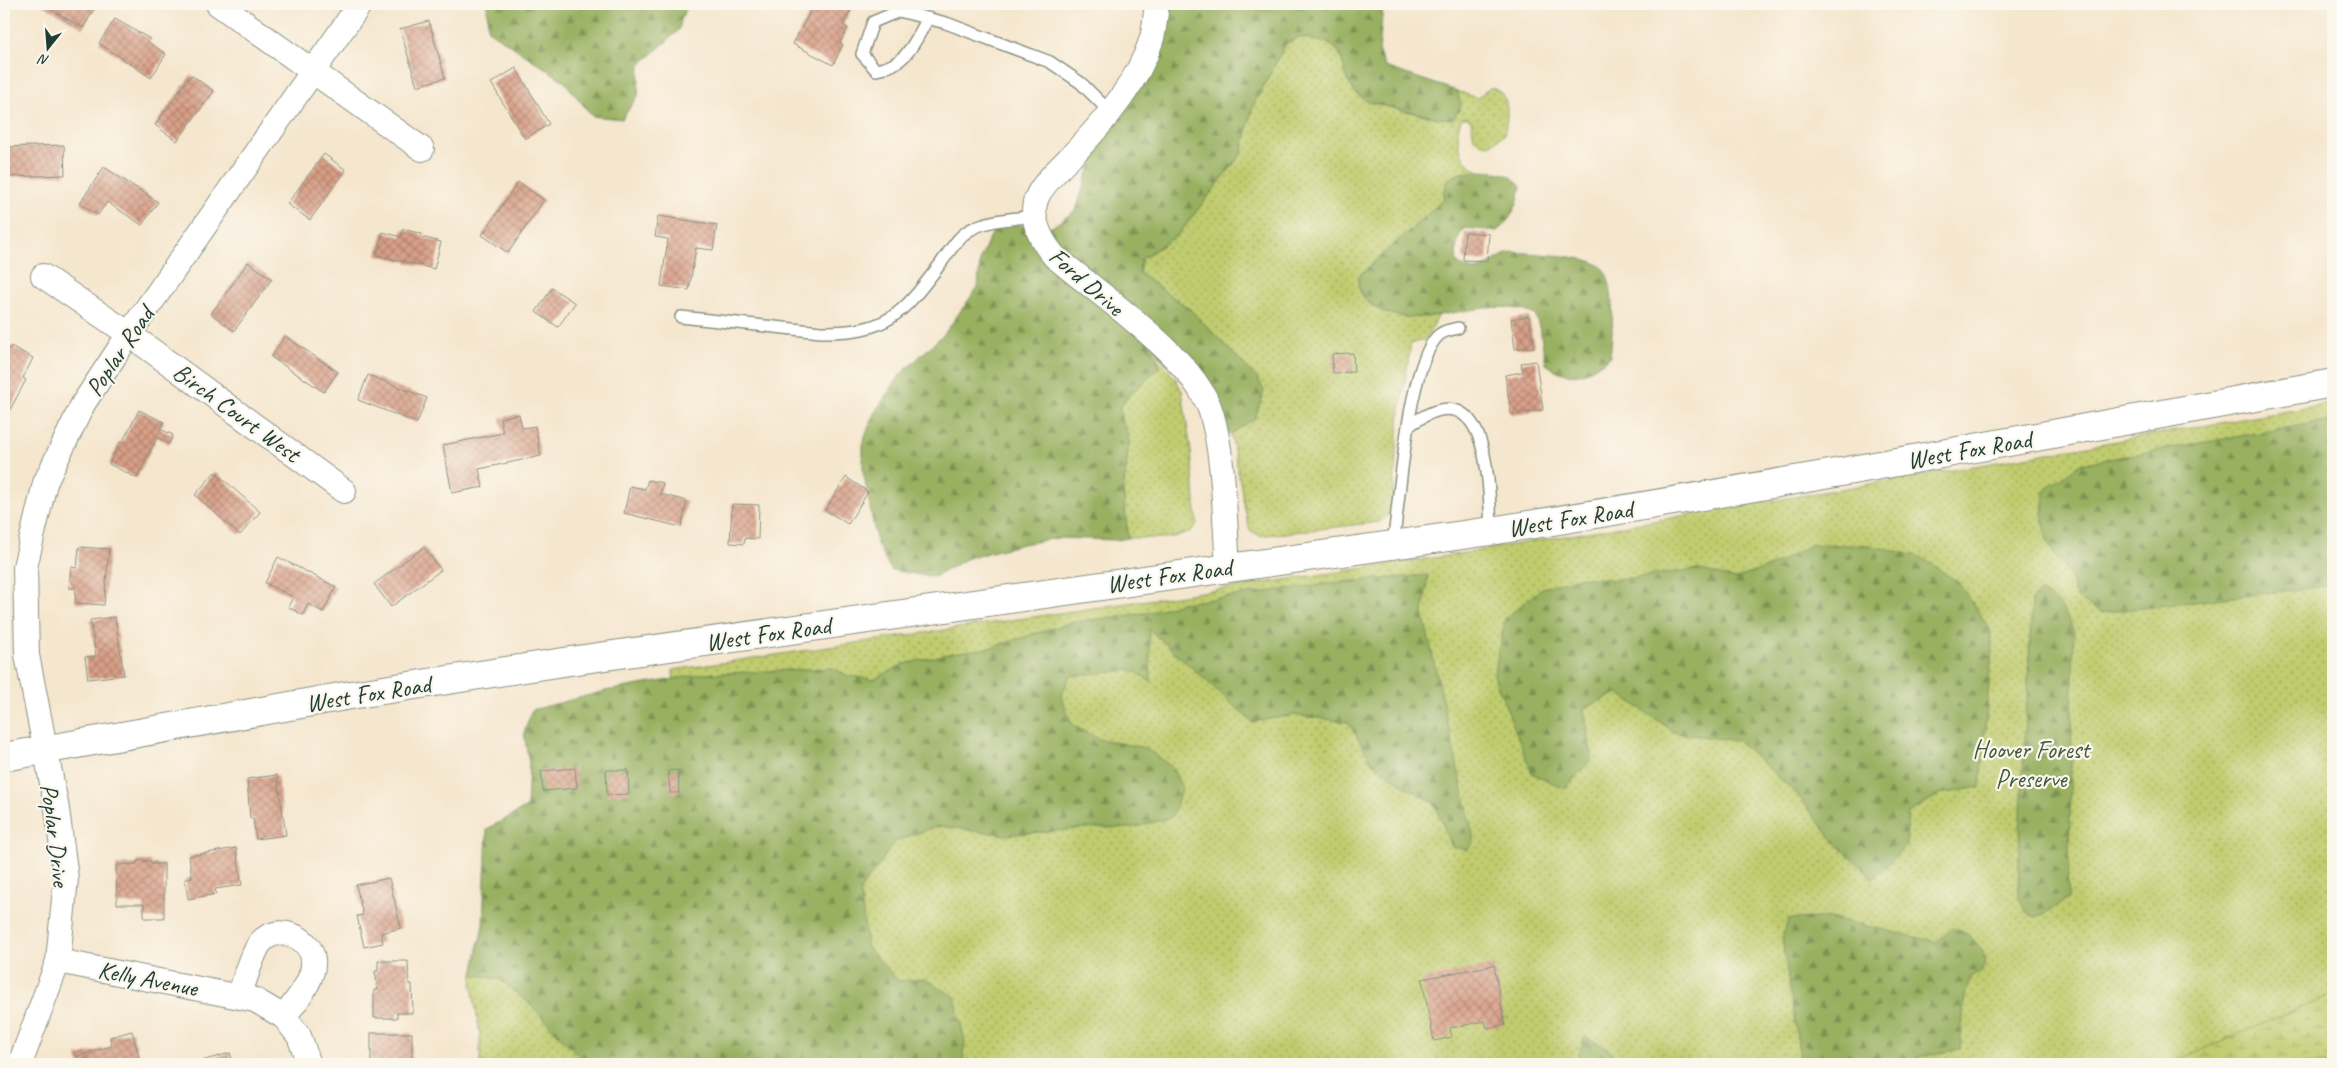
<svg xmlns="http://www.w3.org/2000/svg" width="2337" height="1068" viewBox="0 0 2337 1068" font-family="Caveat,sans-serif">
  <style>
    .grass { fill: url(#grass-dots); stroke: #708451 }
    .forest { fill: url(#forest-firs); stroke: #5c764a }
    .wetland { fill: url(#wetland-marsh); stroke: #708451 }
    .building { fill: url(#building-cross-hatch) }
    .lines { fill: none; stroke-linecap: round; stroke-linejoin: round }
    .service-casing { stroke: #8a9281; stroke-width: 14 }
    .minor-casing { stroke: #8a9281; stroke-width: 26 }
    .tertiary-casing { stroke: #8a9281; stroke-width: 30 }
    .service { stroke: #fff; stroke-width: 11 }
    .minor { stroke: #fff; stroke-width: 24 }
    .tertiary { stroke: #fff; stroke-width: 28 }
    .labels { text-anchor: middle; stroke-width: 4.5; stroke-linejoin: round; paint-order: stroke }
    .street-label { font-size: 25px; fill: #1f3d34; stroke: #fbf7ec }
    .park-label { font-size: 25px; fill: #3f5a40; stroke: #fbf7ec }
  </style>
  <defs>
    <pattern id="grass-dots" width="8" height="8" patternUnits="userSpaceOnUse" patternTransform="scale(1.25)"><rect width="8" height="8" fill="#c0cc6e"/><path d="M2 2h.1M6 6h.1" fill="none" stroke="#9ba75b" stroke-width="1.8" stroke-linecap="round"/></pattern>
    <pattern id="forest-firs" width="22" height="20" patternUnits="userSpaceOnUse" patternTransform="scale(1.25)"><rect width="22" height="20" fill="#98b061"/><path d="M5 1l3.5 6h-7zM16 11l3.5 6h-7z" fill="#7b9051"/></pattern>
    <pattern id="wetland-marsh" width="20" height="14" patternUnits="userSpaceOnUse" patternTransform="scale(1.25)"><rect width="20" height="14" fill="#c0cc6e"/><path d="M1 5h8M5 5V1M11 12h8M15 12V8" fill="none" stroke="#9ba75b"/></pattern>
    <pattern id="building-cross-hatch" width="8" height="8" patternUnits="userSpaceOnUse" patternTransform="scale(1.25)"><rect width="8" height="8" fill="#d99f87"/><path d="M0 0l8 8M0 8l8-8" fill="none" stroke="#af836f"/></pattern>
  </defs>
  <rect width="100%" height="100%" fill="#fbf7ec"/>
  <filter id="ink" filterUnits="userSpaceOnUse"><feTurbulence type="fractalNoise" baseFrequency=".02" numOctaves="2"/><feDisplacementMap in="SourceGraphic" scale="10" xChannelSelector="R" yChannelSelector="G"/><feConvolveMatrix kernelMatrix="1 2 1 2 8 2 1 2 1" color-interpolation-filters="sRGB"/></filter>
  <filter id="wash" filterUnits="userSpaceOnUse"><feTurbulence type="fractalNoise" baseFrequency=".0096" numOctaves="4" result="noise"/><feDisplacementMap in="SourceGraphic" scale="20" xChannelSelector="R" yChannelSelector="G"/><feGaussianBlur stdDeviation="1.12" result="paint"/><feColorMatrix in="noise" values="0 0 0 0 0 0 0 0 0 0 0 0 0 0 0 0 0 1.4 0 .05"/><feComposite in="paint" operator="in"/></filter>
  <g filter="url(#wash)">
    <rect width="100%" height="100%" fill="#f5e6ce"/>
    <g class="grass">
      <path d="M 1299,37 C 1308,39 1321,39 1329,44 C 1348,54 1341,78 1356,93 C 1371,107 1431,117 1453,119 L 1461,106 L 1457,91 L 1477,98 L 1490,88 C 1512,91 1508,119 1504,135 L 1489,145 L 1482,144 L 1474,139 L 1471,120 L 1467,118 L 1462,118 C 1455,129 1458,150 1466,161 C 1468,165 1474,168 1478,171 L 1458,174 L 1447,180 L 1443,200 L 1358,277 C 1359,282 1359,291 1362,296 C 1378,319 1416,317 1440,313 L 1426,339 L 1411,344 L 1400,411 L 1392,509 L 1386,517 L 1379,522 L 1260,536 L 1250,530 L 1247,520 L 1231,434 L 1255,418 L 1264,391 L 1256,378 L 1191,310 L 1139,274 L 1141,259 L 1178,235 L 1242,153 L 1252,108 L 1286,43 Z"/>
      <path d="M 1158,359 L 1175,378 L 1182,391 L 1191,451 L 1197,524 C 1187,543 1147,537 1128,538 L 1123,491 L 1129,444 L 1128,435 L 1121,420 L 1120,407 L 1128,396 L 1159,368 Z"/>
      <polygon points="2333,403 2333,1064 480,1064 480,1035 472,985 473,974 479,975 478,943 684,913 673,670 1453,555 1946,471"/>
    </g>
    <g class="forest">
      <polygon points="487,4 690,4 682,16 679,30 640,65 638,96 622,119 592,116 564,81 488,30"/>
      <polygon points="1174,4 1383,4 1379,53 1385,67 1457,91 1461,106 1453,119 1438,118 1368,102 1356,93 1347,80 1340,52 1328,43 1299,37 1286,43 1252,108 1242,153 1178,235 1141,259 1139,273 1191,310 1257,378 1264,391 1255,418 1231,434 1222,429 1219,414 1146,344 1158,359 1159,368 1128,396 1120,407 1121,420 1128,435 1129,444 1123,491 1128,538 1117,540 1058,538 1023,544 968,558 934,577 891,570 877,544 863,471 863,441 874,413 901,374 944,334 978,287 980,259 995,227 1013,223 1037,230 1052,227 1076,210 1098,142 1126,107 1161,49"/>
      <path d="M 1478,171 C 1497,172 1509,171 1521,186 C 1518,205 1512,219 1497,231 L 1464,228 C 1456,239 1455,250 1457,263 C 1484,281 1489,257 1513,252 C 1532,254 1585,255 1599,265 C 1618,277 1612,337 1610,357 C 1587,374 1571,383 1546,364 L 1540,330 L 1535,315 C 1492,293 1437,326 1394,315 C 1375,310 1356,297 1358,277 L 1443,200 L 1447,180 L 1458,174 Z"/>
      <polygon points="2333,420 2333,585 2101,613 2076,597 2070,575 2056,557 2047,540 2042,513 2045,490 2080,464"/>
      <polygon points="1810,545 1868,545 1921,557 1958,582 1990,629 1992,648 1980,787 1940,794 1908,813 1906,846 1873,879 1832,839 1797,794 1738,741 1676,733 1618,693 1584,708 1592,758 1565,789 1532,773 1494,676 1505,619 1542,588 1580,577 1617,580 1698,569 1735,579 1774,565"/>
      <polygon points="1428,575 1423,613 1474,840 1468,850 1452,847 1434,803 1403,785 1372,762 1348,722 1294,715 1252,722 1149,629 1151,682 1133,670 1070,676 1061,696 1072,725 1099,739 1145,748 1172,767 1182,788 1172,817 1132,828 1089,828 1006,835 938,826 896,841 860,890 867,947 898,981 925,979 955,997 965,1042 963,1064 586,1064 532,1006 501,980 473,974 483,925 487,829 527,807 529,764 524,733 532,710 605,691 703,674 833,668 846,675 873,680 904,664 952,653 989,648 1073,622 1147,613 1182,603 1341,582"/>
      <path d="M 2040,592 C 2061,600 2065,613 2074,632 L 2068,899 L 2044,914 L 2034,917 L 2025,911 L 2019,898 L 2019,852 L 2032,599 Z"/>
      <path d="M 1831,918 L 1937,942 L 1952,928 C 1957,930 1963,932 1967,934 C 1976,940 1993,960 1982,971 C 1979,973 1974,974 1971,976 L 1965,995 L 1960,1049 L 1918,1057 L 1919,1064 L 1801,1064 L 1782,938 L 1789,919 Z"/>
      <polygon points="1585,1036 1609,1050 1623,1064 1576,1064"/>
    </g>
    <polygon class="wetland" points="2333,994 2333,1064 2168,1064"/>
    <g id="blocks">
      <g class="building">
        <polygon points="41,4 91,4 96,6 83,28"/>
        <polygon points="814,4 854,4 843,25 848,28 840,43 843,45 833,65 793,44"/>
        <polygon points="115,19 150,39 148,42 166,54 151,78 99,43"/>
        <polygon points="429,21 445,78 417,86 400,29"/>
        <polygon points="516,68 549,124 525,139 491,83"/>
        <polygon points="191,75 214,91 177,141 155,125"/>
        <polygon points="64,145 65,175 4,177 4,147"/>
        <polygon points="324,154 346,170 310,220 287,204"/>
        <polygon points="104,167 158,202 142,225 107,202 98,215 80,203"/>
        <polygon points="518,182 544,200 508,253 482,235"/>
        <polygon points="658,216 717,225 713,250 696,248 689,290 661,286 668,239 655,237"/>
        <polygon points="403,229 422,234 421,237 441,242 434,269 377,255 383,232 401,237"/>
        <polygon points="1465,232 1489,234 1487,261 1463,260"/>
        <polygon points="248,262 272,279 234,331 211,314"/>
        <polygon points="552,288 575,303 558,327 536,312"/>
        <polygon points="1529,316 1534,347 1515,349 1511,319"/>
        <polygon points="285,336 338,372 324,392 271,357"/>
        <polygon points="4,346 10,349 11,346 33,358 23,378 26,380 5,419 4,418"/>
        <polygon points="1353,353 1354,372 1333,373 1332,354"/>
        <polygon points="1536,361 1543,410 1511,414 1505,375 1523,372 1521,363"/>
        <polygon points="368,375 427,398 417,423 358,400"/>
        <polygon points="139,410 164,422 160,429 173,435 169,444 157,437 137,478 109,464 120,442 122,443"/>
        <polygon points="519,414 522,428 535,426 541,456 479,469 483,487 452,493 443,445 503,433 500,418"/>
        <polygon points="215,472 260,512 240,535 195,495"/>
        <polygon points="846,477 868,492 848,524 825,510"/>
        <polygon points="648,480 663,483 660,494 687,501 681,527 624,513 630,486 645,489"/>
        <polygon points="732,504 759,505 758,539 745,538 744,544 730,543"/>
        <polygon points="79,547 109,549 104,605 75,603 76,588 69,588 71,567 77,568"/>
        <polygon points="424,547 441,570 391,607 374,584"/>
        <polygon points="278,557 336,587 323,612 308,604 303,615 288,607 293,597 265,583"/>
        <polygon points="115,617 124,675 88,679 85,657 96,656 90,620"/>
        <polygon points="575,768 577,788 543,791 541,771"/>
        <polygon points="606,770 628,770 629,794 607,795"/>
        <polygon points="678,770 679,793 670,793 668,771"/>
        <polygon points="277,775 286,835 256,839 253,818 250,818 247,779"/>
        <polygon points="236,848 242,885 215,889 216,894 188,899 185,879 192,877 189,856"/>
        <polygon points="137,861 151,861 151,864 164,864 164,918 144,918 144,904 117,904 116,865 137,864"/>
        <polygon points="389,878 401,928 381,933 383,943 364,947 357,916 363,915 356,885"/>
        <polygon points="378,961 408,961 409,984 412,984 413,1013 397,1013 397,1018 374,1018 374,990 378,990 375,971 378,971"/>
        <polygon points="1494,965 1505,1025 1487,1028 1485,1021 1450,1028 1452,1037 1434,1041 1422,979"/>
        <polygon points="132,1031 141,1064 79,1064 77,1056 112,1046 110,1037"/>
        <rect x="371" y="1033" width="41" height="31"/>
        <polygon points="230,1053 234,1064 199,1064 198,1062"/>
      </g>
    </g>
  </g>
  <g filter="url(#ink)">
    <use href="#blocks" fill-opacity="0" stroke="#8a9281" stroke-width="1"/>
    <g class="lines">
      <g class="service-casing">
        <g id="service">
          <path d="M 928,18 C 914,43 907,65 876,70 L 862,54 L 873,22 L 899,11 L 946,23 L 1050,62 L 1081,83 L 1110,112"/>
          <path d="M 681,317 L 821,332 C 889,333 902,314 941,263 C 949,252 957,238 968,231 C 987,219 1013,219 1034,216"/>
          <path d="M 1409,426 C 1489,366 1489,483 1491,531"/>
          <path d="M 1393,545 C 1400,496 1407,375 1435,339 C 1441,331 1449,330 1458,328"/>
        </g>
      </g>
      <g class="minor-casing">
        <g id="minor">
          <polyline points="218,4 422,149"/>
          <path d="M 1157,4 C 1155,16 1155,30 1151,41 C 1138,81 1107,118 1079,148 C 1067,161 1044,181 1037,197 C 1028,217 1042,242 1054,256 C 1098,294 1194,357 1211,412 C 1225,459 1224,517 1228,566"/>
          <polyline points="43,276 129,334 344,491"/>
          <polyline points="58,961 255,1000 284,1017 299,1036 309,1064"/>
          <path d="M 239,996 C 244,983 253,951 261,942 C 277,924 311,936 313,960 C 315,980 295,1002 284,1017"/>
          <polyline points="20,1064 58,961 66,878 57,809 27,655 25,567 45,483 83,404 129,334 360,4"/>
        </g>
      </g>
      <g class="tertiary-casing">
        <path id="tertiary" d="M 4,757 L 351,695 L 570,661 L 1491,531 C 1773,486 2053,434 2333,383"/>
      </g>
      <use href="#service" class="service"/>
      <use href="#minor" class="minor"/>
      <use href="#tertiary" class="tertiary"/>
    </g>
  </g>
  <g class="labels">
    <g class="street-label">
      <text transform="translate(1087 281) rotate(41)" y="9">Ford Drive</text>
      <text transform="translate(119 351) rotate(-56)" y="9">Poplar Road</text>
      <text transform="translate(237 412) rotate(36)" y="9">Birch Court West</text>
      <text transform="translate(1969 449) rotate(-10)" y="9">West Fox Road</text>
      <text transform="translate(1570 518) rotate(-9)" y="9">West Fox Road</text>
      <text transform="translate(1169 575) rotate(-8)" y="9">West Fox Road</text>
      <text transform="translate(768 633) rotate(-8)" y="9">West Fox Road</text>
      <text transform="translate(368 693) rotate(-9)" y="9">West Fox Road</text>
      <text transform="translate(56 835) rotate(83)" y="9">Poplar Drive</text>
      <text transform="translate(148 978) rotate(11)" y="9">Kelly Avenue</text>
    </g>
    <g class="park-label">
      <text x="2031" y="758">Hoover Forest<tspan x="2031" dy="29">Preserve</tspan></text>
    </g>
  </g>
  <rect width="2337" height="1068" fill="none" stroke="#fbf7ec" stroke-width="20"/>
  <g transform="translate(48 48) rotate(197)" stroke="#fbf7ec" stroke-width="4" paint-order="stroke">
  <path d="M0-4L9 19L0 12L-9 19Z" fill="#1f3d34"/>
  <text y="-8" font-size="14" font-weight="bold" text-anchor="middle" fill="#1f3d34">N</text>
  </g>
</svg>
